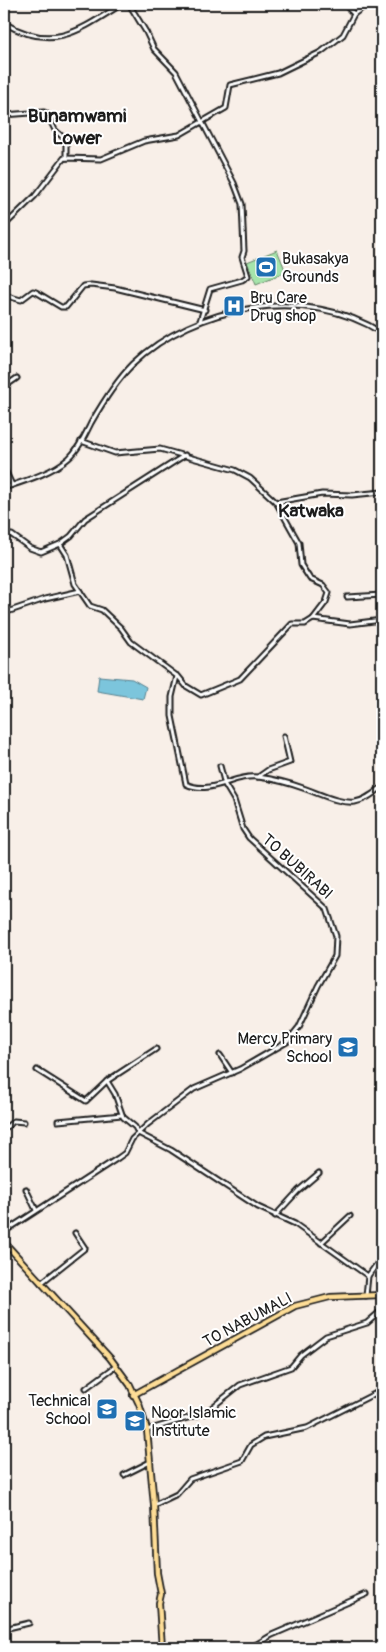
<svg xmlns="http://www.w3.org/2000/svg" width="386" height="1652" viewBox="0 0 386 1652" font-family="Pangolin,sans-serif">
  <style>
    .green { fill: #a6e4ab; stroke: #618064 }
    .water { fill: #7cc5dc; stroke: #56818f }
    .lines { fill: none; stroke-linecap: round; stroke-linejoin: round }
    .minor-casing { stroke: #1c1c1c; stroke-width: 7 }
    .major-casing { stroke: #1c1c1c; stroke-width: 8 }
    .minor { stroke: #fff; stroke-width: 3 }
    .major { stroke: #fedd96; stroke-width: 4.5 }
    .labels { text-anchor: middle; stroke-width: 4; stroke-linejoin: round; paint-order: stroke }
    .poi-label { font-size: 16px; fill: #1c1c1c; stroke: #fff; text-anchor: start }
    .street-label { font-size: 16px; fill: #1c1c1c; stroke: #fff }
    .quarter-label { font-size: 19px; font-weight: bold; fill: #1c1c1c; stroke: #fff }
  </style>
  <rect width="100%" height="100%" fill="#f8efe8"/>
  <filter id="ink" filterUnits="userSpaceOnUse"><feTurbulence type="fractalNoise" baseFrequency=".02" numOctaves="2"/><feDisplacementMap in="SourceGraphic" scale="10" xChannelSelector="R" yChannelSelector="G"/><feConvolveMatrix kernelMatrix="1 2 1 2 8 2 1 2 1" color-interpolation-filters="sRGB"/></filter>
  <g filter="url(#ink)">
    <polygon class="green" points="277,250 286,272 256,284 247,262"/>
    <polygon class="water" points="99,676 132,679 146,687 143,699 97,691"/>
    <g class="lines">
      <g class="minor-casing">
        <g id="minor">
          <polyline points="129,4 146,32 154,49 176,72 234,183 242,204 244,251 242,257 248,276 242,280 210,289 200,321"/>
          <polyline points="344,4 354,14"/>
          <path d="M 4,23 C 53,52 79,31 122,4"/>
          <polyline points="4,115 44,112 47,114 55,130 66,140 66,158"/>
          <polyline points="4,226 35,196 64,158 101,159 144,141 179,135 226,108 230,85 278,73 321,52 343,35 354,14 368,4"/>
          <polyline points="4,295 21,300 33,291 36,292 61,307 66,307 83,286 91,285 115,288 205,310"/>
          <polyline points="4,387 17,378"/>
          <polyline points="81,441 115,453 160,449 235,470 250,478 276,502 322,494 352,495 382,492"/>
          <polyline points="4,468 12,485"/>
          <path d="M 4,488 C 25,481 52,473 69,458 C 79,449 85,435 91,423 C 103,402 116,381 133,364 C 195,304 308,285 382,333"/>
          <polyline points="276,502 299,543 301,565 310,579 323,585 329,593 326,602 313,619"/>
          <path d="M 4,535 L 12,535 L 30,548 L 41,552 L 60,544 L 67,555 L 75,584 L 90,606 L 102,610 L 121,628 L 131,642 L 177,676 L 172,697 L 172,716 L 186,784 C 211,796 234,774 258,777 C 273,779 289,783 303,788 C 318,793 339,804 355,802 C 366,800 374,793 382,787"/>
          <polyline points="60,544 71,536 85,519 185,455"/>
          <polyline points="347,597 382,595"/>
          <polyline points="4,613 45,599 80,591"/>
          <polyline points="178,676 186,686 201,695 240,679 292,624 305,624 313,619 350,624 382,620"/>
          <polyline points="258,777 268,770 290,762 284,736"/>
          <polyline points="220,1055 232,1073"/>
          <polyline points="37,1070 86,1101 107,1081"/>
          <polyline points="58,1121 122,1115"/>
          <polyline points="4,1129 14,1121 24,1122"/>
          <polyline points="138,1133 171,1150 258,1207 295,1224 368,1276 366,1296"/>
          <polyline points="138,1133 135,1127 123,1117 115,1094 107,1081 156,1049"/>
          <polyline points="26,1189 36,1210"/>
          <polyline points="275,1216 298,1191 319,1173"/>
          <polyline points="4,1232 118,1158 125,1153 132,1139 148,1124 194,1089 240,1069 287,1042 299,1027 318,986 335,956 336,936 327,909 249,838 243,829 234,800 225,785 220,766"/>
          <polyline points="321,1243 350,1216"/>
          <polyline points="368,1276 382,1257"/>
          <polyline points="41,1283 85,1248 75,1233"/>
          <polyline points="86,1388 116,1366"/>
          <polyline points="147,1430 205,1413 240,1385 291,1367 301,1355 326,1336 367,1323 382,1310"/>
          <polyline points="124,1475 150,1462"/>
          <polyline points="154,1505 177,1494 190,1479 242,1461 251,1445 264,1437 307,1428 382,1390"/>
          <polyline points="4,1629 29,1623"/>
          <polyline points="250,1648 272,1635 367,1594"/>
        </g>
      </g>
      <g class="major-casing">
        <g id="major">
          <polyline points="4,1242 110,1358 130,1385 139,1404 147,1430 154,1505 157,1573 161,1594 159,1603 162,1648"/>
          <polyline points="133,1395 295,1306 330,1297 382,1295"/>
        </g>
      </g>
      <use href="#minor" class="minor"/>
      <use href="#major" class="major"/>
    </g>
  </g>
  <defs>
    <g id="stadium-square" transform="scale(1.125)"><rect x="-9" y="-9" width="18" height="18" rx="4" fill="#1f6fb2" stroke="#fff"/><path d="M0-5a6.5 5 0 1 0 0 10a6.5 5 0 1 0 0-10ZM-3.5-1.8h7v3.6h-7Z" fill="#fff"/></g>
    <g id="hospital-square" transform="scale(1.125)"><rect x="-9" y="-9" width="18" height="18" rx="4" fill="#1f6fb2" stroke="#fff"/><path d="M-5-5h3v3.5h4V-5h3V5h-3V1.5h-4V5h-3Z" fill="#fff"/></g>
    <g id="school-square" transform="scale(1.125)"><rect x="-9" y="-9" width="18" height="18" rx="4" fill="#1f6fb2" stroke="#fff"/><path d="M0-5L7-2L0 1L-7-2ZM-4 1L0 2.5L4 1V4Q0 6-4 4Z" fill="#fff"/></g>
  </defs>
  <g fill-rule="evenodd">
    <use href="#stadium-square" x="266" y="267"/>
    <use href="#hospital-square" x="234" y="306"/>
    <use href="#school-square" x="348" y="1047"/>
    <use href="#school-square" x="107" y="1409"/>
    <use href="#school-square" x="135" y="1421"/>
  </g>
  <g class="labels">
    <g class="poi-label">
      <text x="282" y="264">Bukasakya<tspan x="282" dy="18">Grounds</tspan></text>
      <text x="250" y="303">Bru Care<tspan x="250" dy="18">Drug shop</tspan></text>
      <text x="332" y="1044" text-anchor="end">Mercy Primary<tspan x="332" dy="18">School</tspan></text>
      <text x="91" y="1406" text-anchor="end">Technical<tspan x="91" dy="18">School</tspan></text>
      <text x="151" y="1418">Noor Islamic<tspan x="151" dy="18">Institute</tspan></text>
    </g>
    <g class="street-label">
      <text transform="translate(298 866) rotate(42)" y="6">TO BUBIRABI</text>
      <text transform="translate(247 1319) rotate(-28)" y="6">TO NABUMALI</text>
    </g>
    <g class="quarter-label">
      <text x="77" y="122">Bunamwami<tspan x="77" dy="22">Lower</tspan></text>
      <text x="311" y="517">Katwaka</text>
    </g>
  </g>
  <rect width="386" height="1652" fill="none" stroke="#fff" stroke-width="20"/>
  <rect x="10" y="10" width="366" height="1632" fill="none" stroke="#1c1c1c" stroke-width="2" filter="url(#ink)"/>
</svg>
